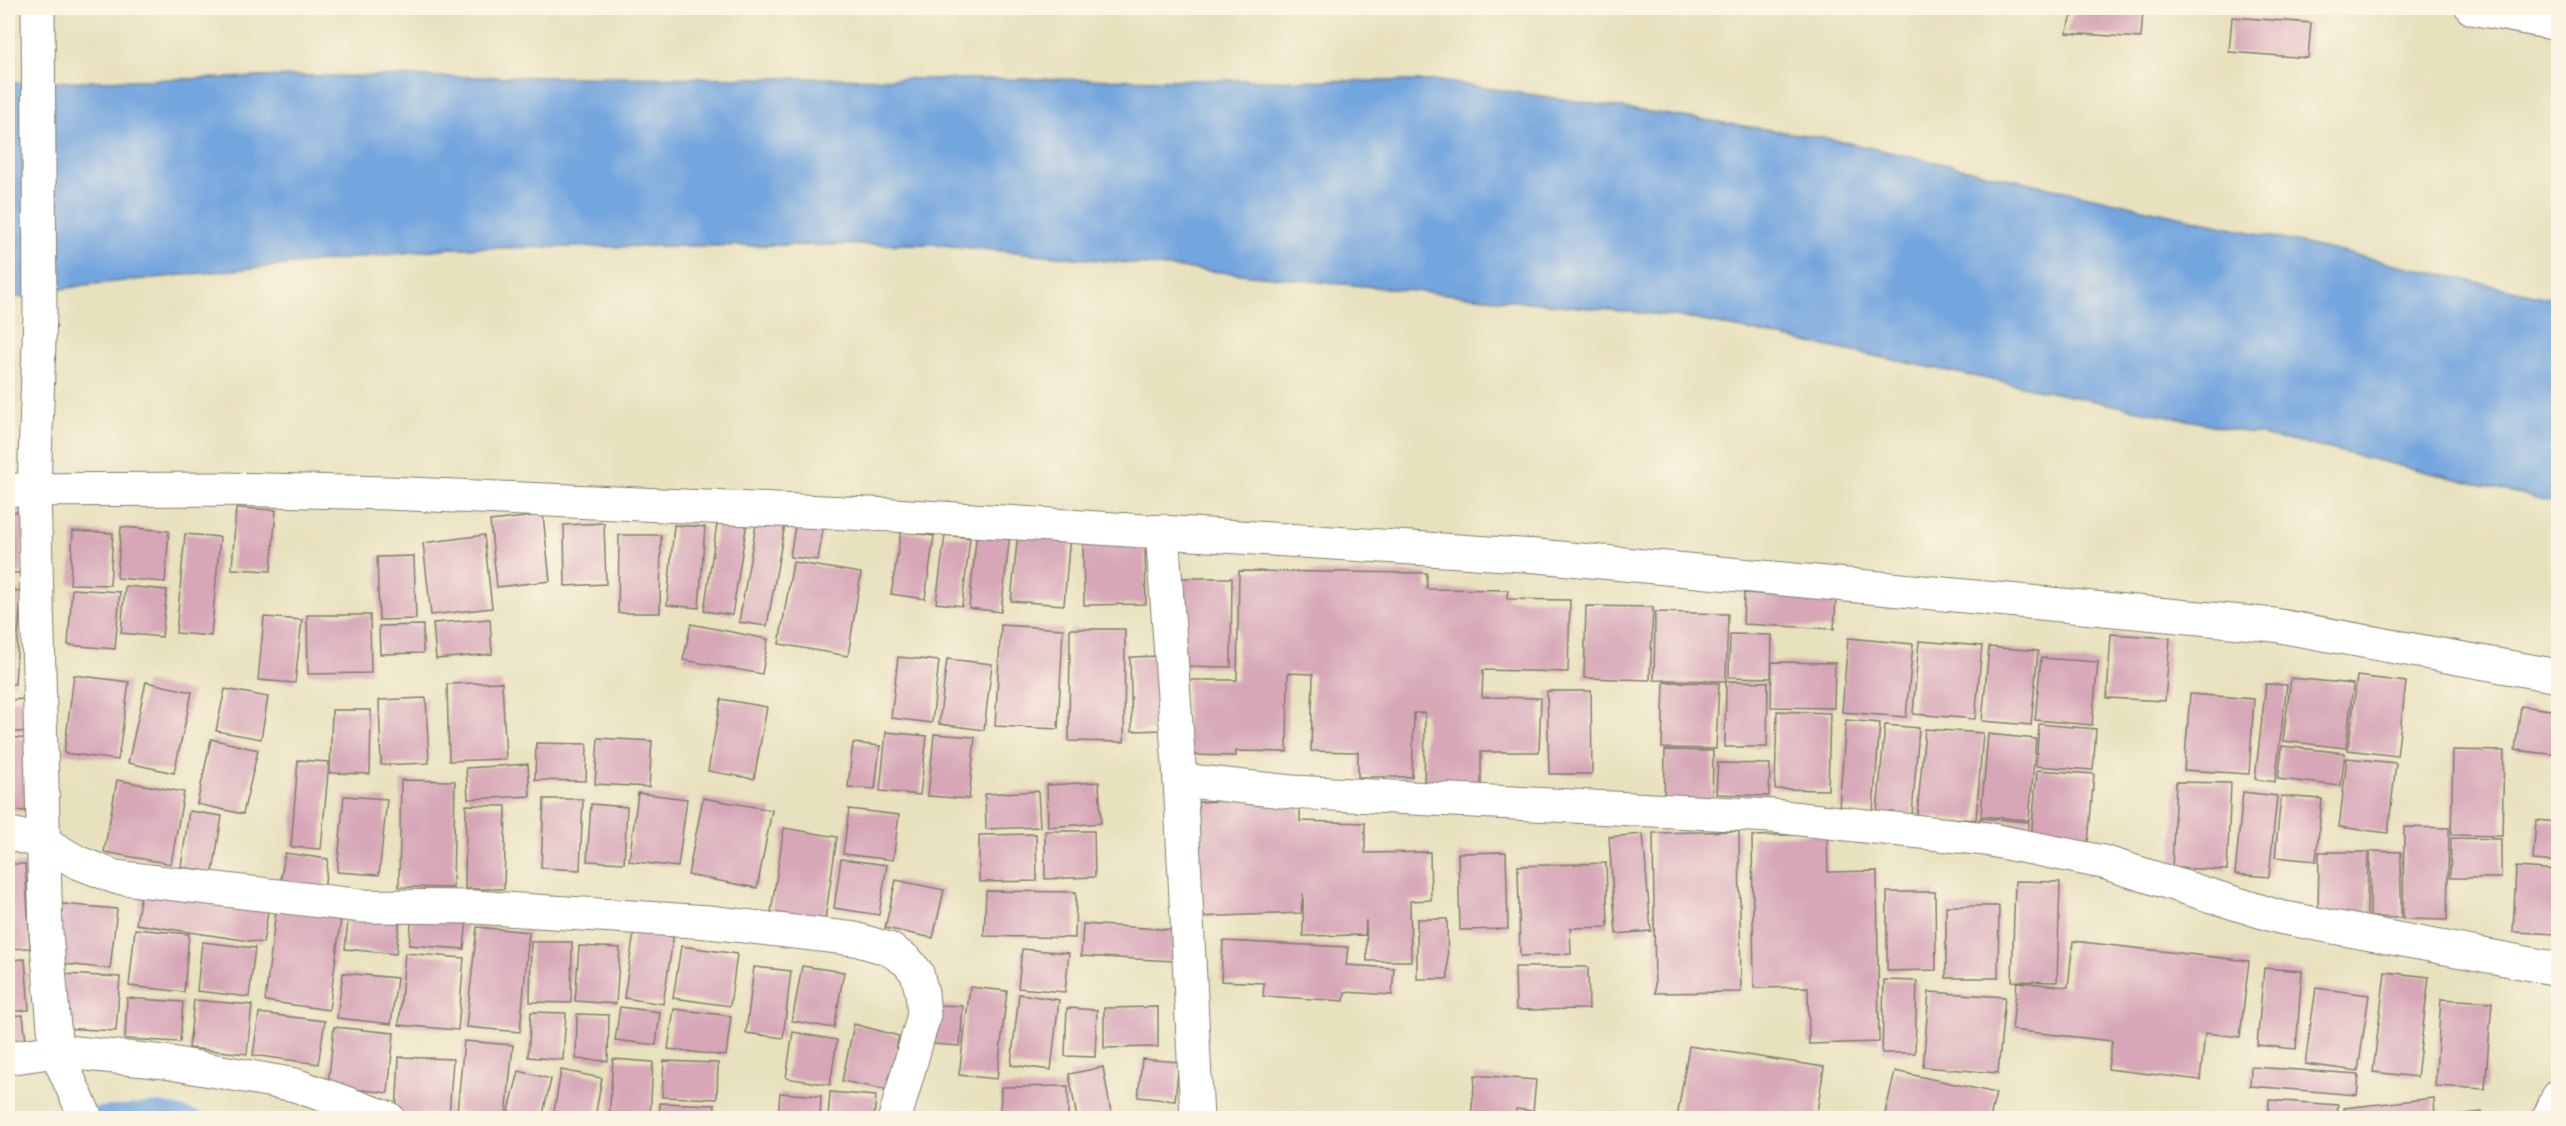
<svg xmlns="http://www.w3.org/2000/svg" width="2566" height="1126" viewBox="0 0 2566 1126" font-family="Kalam,sans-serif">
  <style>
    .water { fill: #73a5de; stroke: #48607d; stroke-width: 1.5 }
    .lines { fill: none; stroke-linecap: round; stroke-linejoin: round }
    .stream { stroke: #73a5de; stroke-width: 14 }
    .building { fill: #d7a7b8 }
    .minor-casing { stroke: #827e6d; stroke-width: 35 }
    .tertiary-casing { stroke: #827e6d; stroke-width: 35 }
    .minor { stroke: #fff; stroke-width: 33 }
    .tertiary { stroke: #fff; stroke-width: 33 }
  </style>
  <rect width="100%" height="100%" fill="#fcf5e5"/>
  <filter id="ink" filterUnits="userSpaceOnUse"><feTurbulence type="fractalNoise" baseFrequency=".0167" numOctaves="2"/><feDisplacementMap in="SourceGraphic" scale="12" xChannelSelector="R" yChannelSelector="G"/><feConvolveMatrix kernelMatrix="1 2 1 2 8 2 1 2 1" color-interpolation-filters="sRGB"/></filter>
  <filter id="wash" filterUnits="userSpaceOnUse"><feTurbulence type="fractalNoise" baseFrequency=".008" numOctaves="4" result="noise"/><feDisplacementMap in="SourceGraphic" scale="24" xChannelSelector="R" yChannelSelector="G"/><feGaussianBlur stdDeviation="1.35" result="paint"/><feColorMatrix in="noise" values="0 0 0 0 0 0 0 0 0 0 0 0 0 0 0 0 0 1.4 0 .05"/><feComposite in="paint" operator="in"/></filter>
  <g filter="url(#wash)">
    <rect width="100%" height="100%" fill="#e8e1be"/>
    <polygon class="water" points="302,76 1439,81 1826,138 2558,300 2558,503 2325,448 1683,317 932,244 452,248 85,285 8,299 8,83"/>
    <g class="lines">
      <polyline class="stream" points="49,1118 160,1109 196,1118"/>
    </g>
    <g id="blocks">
      <g class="building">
        <polygon points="2075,8 2143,11 2141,38 2066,33"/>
        <polygon points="2252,8 2268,8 2266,13"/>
        <polygon points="2232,17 2311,23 2308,58 2229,52"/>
        <polygon points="236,508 276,510 271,571 232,569"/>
        <polygon points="8,512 24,512 21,573 8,573"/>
        <polygon points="543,515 550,581 497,587 490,521"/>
        <polygon points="718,517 747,522 732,615 704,611"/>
        <polygon points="757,519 785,524 767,626 739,622"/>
        <polygon points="796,519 824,522 818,560 790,557"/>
        <polygon points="604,523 606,584 565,586 564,525"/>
        <polygon points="674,525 705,527 699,608 667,605"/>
        <polygon points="121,527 169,531 165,582 117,578"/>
        <polygon points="977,530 1010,534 1001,612 969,608"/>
        <polygon points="73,531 113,533 110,585 70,584"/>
        <polygon points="901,531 934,536 925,599 891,594"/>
        <polygon points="1018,532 1070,536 1064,605 1011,601"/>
        <polygon points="185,534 220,537 211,636 176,633"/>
        <polygon points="484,535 492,608 431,615 423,543"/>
        <polygon points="619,535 661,535 660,613 618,613"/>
        <polygon points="945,535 970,538 962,606 936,603"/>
        <polygon points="1145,539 1146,604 1084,605 1083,541"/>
        <polygon points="414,556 416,619 379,620 377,557"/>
        <polygon points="793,562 861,573 848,656 779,644"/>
        <polygon points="1239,571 1427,573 1427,589 1508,590 1507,599 1570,600 1568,672 1483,670 1482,697 1541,698 1539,752 1481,752 1481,793 1424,793 1425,713 1414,713 1412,777 1358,777 1358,752 1311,751 1313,674 1288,673 1287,752 1236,751 1236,756 1186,755 1187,680 1237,680"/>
        <polygon points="1181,578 1232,578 1231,667 1180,666"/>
        <polygon points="125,586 167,590 162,637 121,633"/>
        <polygon points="72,589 120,592 115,649 68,645"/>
        <polygon points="8,590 21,591 15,684 8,684"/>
        <polygon points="1744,593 1836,599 1834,629 1743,624"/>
        <polygon points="1586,606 1653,607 1650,680 1584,678"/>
        <polygon points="1655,612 1728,614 1726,681 1654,680"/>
        <polygon points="307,615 370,615 371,673 308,674"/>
        <polygon points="264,617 302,620 295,683 258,680"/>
        <polygon points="490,619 492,654 436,659 433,623"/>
        <polygon points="691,624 768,639 762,674 683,660"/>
        <polygon points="423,625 423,653 380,654 379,626"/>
        <polygon points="1001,625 1063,629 1058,729 995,726"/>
        <polygon points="1070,629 1125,629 1124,742 1069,741"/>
        <polygon points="1730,634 1772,635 1771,678 1729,677"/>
        <polygon points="2111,634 2170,638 2165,701 2107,698"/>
        <polygon points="1848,638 1913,644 1906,717 1842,712"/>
        <polygon points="1919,641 1982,646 1975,719 1913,714"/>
        <polygon points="1989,647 2038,651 2031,725 1982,721"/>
        <polygon points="1163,656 1165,730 1132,731 1130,657"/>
        <polygon points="898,657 939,661 932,723 891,718"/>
        <polygon points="2041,658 2098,662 2092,725 2035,720"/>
        <polygon points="947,659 992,664 984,730 939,724"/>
        <polygon points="1772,662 1835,663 1834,708 1771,707"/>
        <polygon points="74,675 129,682 118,760 64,753"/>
        <polygon points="2357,676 2406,682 2397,756 2348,750"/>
        <polygon points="2291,678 2353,684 2346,748 2283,741"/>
        <polygon points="1726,681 1768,682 1767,747 1725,747"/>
        <polygon points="146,682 192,692 174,773 128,763"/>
        <polygon points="502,682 506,759 449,761 447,684"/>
        <polygon points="1664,682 1719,683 1716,749 1662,748"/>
        <polygon points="2266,684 2287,685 2275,782 2255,779"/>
        <polygon points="225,689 268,697 261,739 216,731"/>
        <polygon points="1547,691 1591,691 1592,774 1549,774"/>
        <polygon points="2190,694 2254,699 2249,774 2184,770"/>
        <polygon points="426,698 429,763 381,765 379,700"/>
        <polygon points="25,699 25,732 8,732 8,700"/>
        <polygon points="721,699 767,707 754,779 708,771"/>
        <polygon points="2521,706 2558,711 2558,755 2515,750"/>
        <polygon points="332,710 371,710 370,774 330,773"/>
        <polygon points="1777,711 1830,713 1828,790 1775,789"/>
        <polygon points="1846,720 1880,723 1873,810 1839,808"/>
        <polygon points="2039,724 2096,729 2093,770 2036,766"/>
        <polygon points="1885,725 1919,728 1912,815 1877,812"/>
        <polygon points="1925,729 1983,733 1976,820 1917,816"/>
        <polygon points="886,732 927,736 920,795 880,791"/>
        <polygon points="934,734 975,737 969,799 928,796"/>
        <polygon points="1988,734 2036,739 2029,820 1981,816"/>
        <polygon points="8,737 31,739 26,811 8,810"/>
        <polygon points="598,738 652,741 649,787 595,784"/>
        <polygon points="211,739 258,750 243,814 197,804"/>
        <polygon points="536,743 587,744 586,781 535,780"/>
        <polygon points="853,743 880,746 875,789 848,787"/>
        <polygon points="2282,746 2345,753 2341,786 2278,779"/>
        <polygon points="1665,750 1713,751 1712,807 1664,806"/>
        <polygon points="2453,750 2504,751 2502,836 2451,835"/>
        <polygon points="2347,758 2396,763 2388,833 2339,827"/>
        <polygon points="298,760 329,762 321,849 291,847"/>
        <polygon points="1718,763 1770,764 1769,796 1716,794"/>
        <polygon points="528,764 530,796 468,799 466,768"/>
        <polygon points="2037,770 2094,774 2088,843 2031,839"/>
        <polygon points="117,780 184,792 171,864 104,852"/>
        <polygon points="401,780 455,781 453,888 399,887"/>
        <polygon points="1099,782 1101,823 1048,827 1047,785"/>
        <polygon points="2176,782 2231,783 2227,870 2172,868"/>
        <polygon points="1038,791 1040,827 986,829 985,794"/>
        <polygon points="2243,792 2277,796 2269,877 2235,874"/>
        <polygon points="638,793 687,799 678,867 629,861"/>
        <polygon points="344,796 387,799 379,875 337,872"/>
        <polygon points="2281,796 2322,799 2316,861 2275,857"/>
        <polygon points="703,798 772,810 757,888 688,875"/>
        <polygon points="1300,798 1300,821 1365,823 1365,853 1430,852 1431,900 1410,901 1411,961 1367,961 1366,920 1365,935 1303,936 1303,894 1301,913 1199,917 1198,802"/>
        <polygon points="544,799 583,799 580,870 541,868"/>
        <polygon points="591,804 627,807 624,863 587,861"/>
        <polygon points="466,805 506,806 504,889 465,889"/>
        <polygon points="849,809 899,815 893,860 843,854"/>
        <polygon points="189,811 222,816 213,872 181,867"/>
        <polygon points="1980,818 2029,822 2028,838 1979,834"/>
        <polygon points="2536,820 2558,822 2558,862 2533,860"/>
        <polygon points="2404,827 2449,828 2447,920 2403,919"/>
        <polygon points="784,828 837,837 825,920 771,912"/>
        <polygon points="1045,831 1094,831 1095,877 1045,879"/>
        <polygon points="1739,831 1741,992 1655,993 1653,833"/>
        <polygon points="1036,834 1037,881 979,882 979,835"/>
        <polygon points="1643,834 1651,931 1616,934 1609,837"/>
        <polygon points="1827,834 1828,872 1877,871 1879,1042 1809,1044 1808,987 1754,988 1752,836"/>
        <polygon points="2451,838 2501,839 2501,878 2450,878"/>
        <polygon points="2370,851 2401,852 2401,918 2370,917"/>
        <polygon points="1506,852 1508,929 1460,930 1458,853"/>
        <polygon points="2319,852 2368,852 2367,917 2318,918"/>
        <polygon points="285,853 328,859 324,891 280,884"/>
        <polygon points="841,859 887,865 879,915 834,908"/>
        <polygon points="1606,863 1608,927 1570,928 1571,954 1520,956 1518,866"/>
        <polygon points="8,864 25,864 30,948 8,949"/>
        <polygon points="2516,867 2558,870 2558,934 2513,932"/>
        <polygon points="896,880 944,890 933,938 885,928"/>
        <polygon points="2015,881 2060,882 2057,982 2012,981"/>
        <polygon points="142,887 269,906 263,943 136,924"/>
        <polygon points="986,891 1076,892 1075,938 984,936"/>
        <polygon points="1887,892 1935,892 1936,970 1887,971"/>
        <polygon points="62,904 117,909 110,969 56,963"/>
        <polygon points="1946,906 1999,906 1998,978 1946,978"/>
        <polygon points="276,910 341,918 329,1010 265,1001"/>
        <polygon points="349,911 400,917 396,954 345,949"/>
        <polygon points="412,915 467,919 464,949 409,945"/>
        <polygon points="1417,919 1447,919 1448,979 1417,979"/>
        <polygon points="1083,924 1175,930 1173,961 1081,956"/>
        <polygon points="635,926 674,932 663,1004 624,998"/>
        <polygon points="477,927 529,932 520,1032 466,1027"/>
        <polygon points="135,929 189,934 184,992 129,986"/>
        <polygon points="1223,941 1348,947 1346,965 1394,968 1392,995 1345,992 1344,1001 1263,996 1264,983 1221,981"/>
        <polygon points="2073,941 2249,961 2240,1037 2205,1033 2200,1080 2108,1069 2112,1041 2012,1030 2017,982 2068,987"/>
        <polygon points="202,942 255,948 249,997 197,991"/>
        <polygon points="531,942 572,942 571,1003 530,1002"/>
        <polygon points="579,946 620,948 616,1004 575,1001"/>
        <polygon points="681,946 737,954 730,1006 673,998"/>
        <polygon points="1022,949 1069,953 1065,992 1018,988"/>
        <polygon points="405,953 464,958 458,1030 399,1025"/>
        <polygon points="25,959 29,1010 8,1012 8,960"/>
        <polygon points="802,966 844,972 834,1028 792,1021"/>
        <polygon points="754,967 791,971 783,1038 746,1033"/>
        <polygon points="1515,967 1588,967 1589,1009 1516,1010"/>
        <polygon points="2264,968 2302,971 2296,1049 2257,1045"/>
        <polygon points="2385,972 2429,977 2417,1077 2373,1072"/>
        <polygon points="343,973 397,978 391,1024 337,1018"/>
        <polygon points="64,974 120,977 116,1031 60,1028"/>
        <polygon points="1884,980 1917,981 1915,1053 1882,1053"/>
        <polygon points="970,987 1007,991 997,1079 959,1075"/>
        <polygon points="2316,988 2369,995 2358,1071 2305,1064"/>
        <polygon points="1929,992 2005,997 1998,1073 1923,1067"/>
        <polygon points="1019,994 1059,1000 1051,1070 1011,1065"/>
        <polygon points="127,998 183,1002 180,1042 125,1039"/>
        <polygon points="2441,999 2492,1002 2485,1089 2435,1086"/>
        <polygon points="194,1000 252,1005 247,1054 189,1048"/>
        <polygon points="935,1005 963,1006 960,1046 933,1044"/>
        <polygon points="620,1007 660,1012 656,1045 615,1040"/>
        <polygon points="1158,1007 1158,1047 1104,1048 1104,1008"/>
        <polygon points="1067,1008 1097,1010 1095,1057 1065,1056"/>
        <polygon points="674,1009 731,1016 726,1056 668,1049"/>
        <polygon points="531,1012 566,1013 563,1060 528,1057"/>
        <polygon points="259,1013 325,1021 318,1064 253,1055"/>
        <polygon points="577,1014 609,1015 608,1061 576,1059"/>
        <polygon points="23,1015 26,1042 8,1044 8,1016"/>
        <polygon points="854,1024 899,1036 888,1090 842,1081"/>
        <polygon points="334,1027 394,1033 388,1093 328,1086"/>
        <polygon points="793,1032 837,1040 830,1085 786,1078"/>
        <polygon points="464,1041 513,1045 506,1116 457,1112"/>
        <polygon points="1689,1046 1824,1067 1816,1118 1677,1118"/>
        <polygon points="399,1057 453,1059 449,1116 396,1113"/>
        <polygon points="613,1059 653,1062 650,1118 609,1118"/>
        <polygon points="1142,1059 1179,1062 1175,1101 1138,1097"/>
        <polygon points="664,1061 718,1063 717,1099 662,1097"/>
        <polygon points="1103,1067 1112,1118 1077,1118 1069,1074"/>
        <polygon points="2251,1067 2359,1074 2357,1095 2250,1086"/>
        <polygon points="561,1070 602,1078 595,1118 553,1118"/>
        <polygon points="519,1071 551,1079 542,1118 507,1118"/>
        <polygon points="1895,1071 1996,1093 1990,1118 1884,1118"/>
        <polygon points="1475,1075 1536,1080 1533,1111 1516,1109 1515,1118 1471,1118"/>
        <polygon points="1068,1086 1068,1118 1000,1118 1001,1087"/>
        <polygon points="830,1092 876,1096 874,1118 828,1118"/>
        <polygon points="780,1093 821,1096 820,1118 778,1118"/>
        <polygon points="2434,1098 2435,1118 2345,1118 2344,1108"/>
        <polygon points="2269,1100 2338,1105 2337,1118 2268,1118"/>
        <polygon points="660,1103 715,1105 714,1118 659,1118"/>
        <polygon points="1569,1111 1624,1114 1624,1118 1568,1118"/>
        <polygon points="2482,1112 2483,1118 2437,1118 2437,1117"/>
        <polygon points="1396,1115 1412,1117 1412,1118 1396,1118"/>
      </g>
    </g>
  </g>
  <g filter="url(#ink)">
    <use href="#blocks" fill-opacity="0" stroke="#827e6d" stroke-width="1.5"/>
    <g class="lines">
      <g class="minor-casing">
        <g id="minor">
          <polyline points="38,8 40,313 34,490 46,932 56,1051 86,1118"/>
          <polyline points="8,490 226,489 387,493 893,515 1538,556 2274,625 2558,676"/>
          <polyline points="1162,531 1180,780 1197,1118"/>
          <polyline points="1180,780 1292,792 1773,816 1986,839 2103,862 2279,917 2558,969"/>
          <polyline points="8,833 45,843 77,862 115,877 363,906 474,907 709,922 855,939 889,949 907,961 917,973 922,993 924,1015 895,1118"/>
          <polyline points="8,1058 56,1051 165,1062 295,1085 388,1118"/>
          <polyline points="2549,1118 2558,1097"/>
        </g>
      </g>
      <g class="tertiary-casing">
        <polyline id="tertiary" points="2472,8 2558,24"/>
      </g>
      <use href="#minor" class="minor"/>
      <use href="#tertiary" class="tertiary"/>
    </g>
  </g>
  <rect width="2566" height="1126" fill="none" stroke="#fcf5e5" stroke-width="30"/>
</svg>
